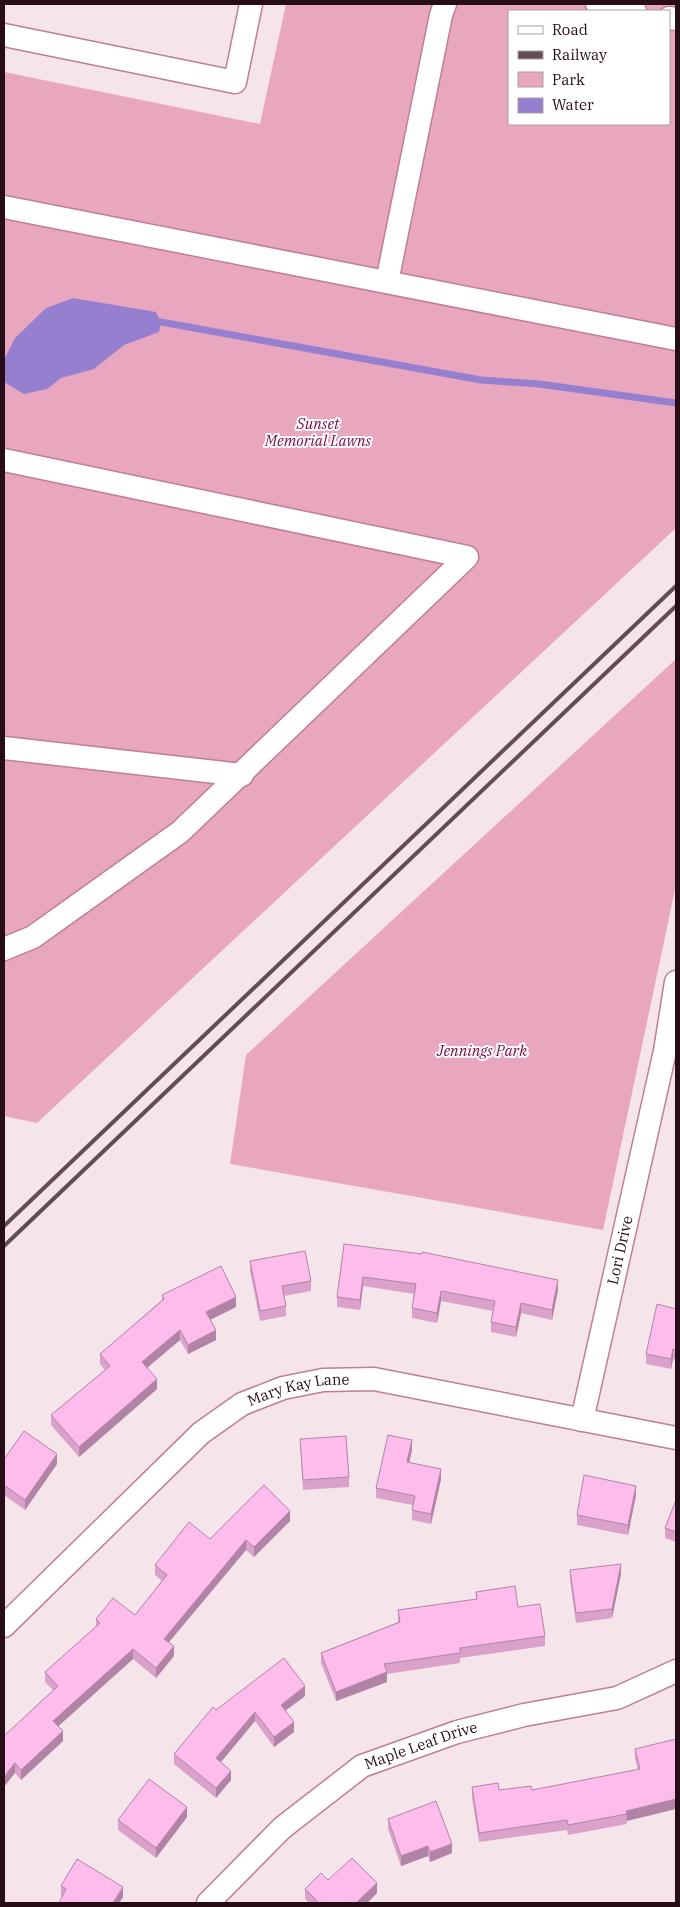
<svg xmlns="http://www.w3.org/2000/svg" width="680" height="1907" viewBox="0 0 680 1907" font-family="'IBM Plex Serif',serif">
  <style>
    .green { fill: #e8a7be; fill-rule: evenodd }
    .water { fill: #977fd0 }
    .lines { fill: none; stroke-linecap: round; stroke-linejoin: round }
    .stream { stroke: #977fd0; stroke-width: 7 }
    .minor-casing { stroke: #c07d95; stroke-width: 25 }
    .minor { stroke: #fff; stroke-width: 22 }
    .rail { stroke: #634c55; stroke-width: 4 }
    .wall { fill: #daa2cb }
    .shaded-wall { fill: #b184a5 }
    .building { fill: #fdbcec; stroke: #b184a5 }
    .labels { text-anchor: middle; stroke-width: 4; stroke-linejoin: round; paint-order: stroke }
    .park-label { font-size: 15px; font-style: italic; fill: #7a0745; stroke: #fff }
    .street-label { font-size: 15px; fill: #270d18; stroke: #fff }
  </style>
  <rect width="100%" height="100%" fill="#f5e5ea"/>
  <g class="green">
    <path d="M 286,4 L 676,4 L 676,528 L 37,1123 L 4,1116 L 4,72 L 260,124 ZM 509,11 L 669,11 L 669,124 L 509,124 Z"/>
    <polygon points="676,659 676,885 603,1230 230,1164 246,1055"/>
  </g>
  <polygon class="water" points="73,298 156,312 161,322 159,332 124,345 94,369 61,378 47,389 24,394 4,382 5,358 15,338 46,308"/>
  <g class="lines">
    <polyline class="stream" points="161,322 481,380 539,384 676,403"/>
    <g class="minor-casing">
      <g id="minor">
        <polyline points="597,4 635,11"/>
        <polyline points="669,18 676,19"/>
        <polyline points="4,35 235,82 251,4"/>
        <polyline points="4,207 676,339"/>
        <polyline points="387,282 441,15 445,4"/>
        <polyline points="4,460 467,557 180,832 33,937 4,949"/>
        <polyline points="4,748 242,775"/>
        <path id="s1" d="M 582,1420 L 665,1051 L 676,982"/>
        <path id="s2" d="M 4,1626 L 201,1433 L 242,1404 L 283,1388 L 323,1380 L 374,1379 L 676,1438"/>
        <path id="s3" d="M 208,1903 L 282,1828 L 362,1766 L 457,1732 L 524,1715 L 617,1698 L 676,1671"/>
      </g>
    </g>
    <use href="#minor" class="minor"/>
    <g class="rail">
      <polyline points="4,1226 676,586"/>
      <polyline points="4,1246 676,606"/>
    </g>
  </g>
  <g class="wall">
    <polygon points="344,1244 558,1290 552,1320 521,1313 516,1337 491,1332 491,1322 493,1311 441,1301 437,1323 412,1318 412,1308 414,1294 363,1286 360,1310 337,1307 337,1297"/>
    <polygon points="250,1261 311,1281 311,1291 284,1296 286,1306 286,1316 260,1321 250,1271"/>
    <polygon points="162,1295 236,1307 210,1320 216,1340 188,1354 180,1340 147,1368 157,1389 79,1457 51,1425 51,1415 105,1370 100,1364 100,1354 162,1300"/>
    <polygon points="676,1309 676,1360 673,1359 671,1369 646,1364 646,1354"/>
    <polygon points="300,1439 349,1477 349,1487 303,1490"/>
    <polygon points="412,1450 409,1463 441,1479 431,1524 412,1520 412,1510 413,1505 376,1498 376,1488"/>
    <polygon points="4,1459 57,1464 25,1510 4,1495"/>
    <polygon points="636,1495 628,1535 577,1525 577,1515"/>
    <polygon points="676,1500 676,1542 665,1538 665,1528"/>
    <polygon points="290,1521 254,1557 246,1550 169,1642 174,1656 156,1678 133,1659 58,1726 63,1741 21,1780 15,1773 4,1736 53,1690 45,1682 45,1672 96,1627 96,1619 135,1615 162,1581 155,1575 155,1565 210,1539"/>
    <polygon points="570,1570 621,1574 612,1618 576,1623 570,1580"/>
    <polygon points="476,1592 518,1607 545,1636 545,1646 460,1658 460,1663 387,1674 387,1682 336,1701 321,1663 321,1653 398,1622 398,1610 476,1599"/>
    <polygon points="305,1696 285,1711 294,1732 274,1747 255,1721 221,1762 231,1780 216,1798 174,1764 174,1754 216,1710"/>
    <polygon points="676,1739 627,1821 627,1824 568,1835 567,1830 479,1842 472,1797 472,1787 499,1790 532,1790 638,1770 635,1759 635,1749"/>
    <polygon points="187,1817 156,1858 118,1830 118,1820"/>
    <polygon points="388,1819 452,1853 430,1862 428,1856 401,1866 388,1829"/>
    <polygon points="328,1880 377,1893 367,1903 310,1903 305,1899 305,1889"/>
    <polygon points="61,1886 123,1897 119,1903 59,1903 62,1897 61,1896"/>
  </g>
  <g class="shaded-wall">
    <polygon points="363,1277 363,1286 360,1310 360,1300"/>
    <polygon points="558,1280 558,1290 552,1320 552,1310"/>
    <polygon points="441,1291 441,1301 437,1323 437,1313"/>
    <polygon points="236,1297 236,1307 206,1322 206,1312"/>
    <polygon points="521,1303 521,1313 516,1337 516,1327"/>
    <polygon points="180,1330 180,1340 142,1372 142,1362"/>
    <polygon points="216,1330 216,1340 188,1354 188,1345"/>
    <polygon points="673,1349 673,1359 671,1369 671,1359"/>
    <polygon points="157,1379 157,1389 79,1457 79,1447"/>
    <polygon points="412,1440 412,1450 407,1472 407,1462"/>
    <polygon points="57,1454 57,1464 25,1510 25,1500"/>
    <polygon points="441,1469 441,1479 431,1524 431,1514"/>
    <polygon points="636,1486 636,1495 628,1535 628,1525"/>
    <polygon points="290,1511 290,1521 254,1557 254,1547"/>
    <polygon points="246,1540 246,1550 164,1648 164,1639"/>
    <polygon points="621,1564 621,1574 612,1618 612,1609"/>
    <polygon points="174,1646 174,1656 156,1678 156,1668"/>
    <polygon points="133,1649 133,1659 53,1731 53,1721"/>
    <polygon points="387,1672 387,1682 336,1701 336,1692"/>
    <polygon points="305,1686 305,1696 281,1714 281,1705"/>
    <polygon points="255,1712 255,1721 216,1768 216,1758"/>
    <polygon points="294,1722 294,1732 274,1747 274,1737"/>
    <polygon points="63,1731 63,1741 21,1780 21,1770"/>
    <polygon points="15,1763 15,1773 4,1787 4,1777"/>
    <polygon points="231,1771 231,1780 216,1798 216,1788"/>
    <polygon points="676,1799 676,1809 627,1821 626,1811"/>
    <polygon points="187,1807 187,1817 156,1858 156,1848"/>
    <polygon points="452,1844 452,1853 430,1862 430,1852"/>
    <polygon points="428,1846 428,1856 401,1866 401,1856"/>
    <polygon points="377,1883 377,1893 367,1903 356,1903"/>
    <polygon points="123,1887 123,1897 119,1903 113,1903"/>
  </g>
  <g class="building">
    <polygon points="344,1244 422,1254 422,1252 558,1280 552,1310 521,1303 516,1327 491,1322 495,1301 441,1291 437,1313 412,1308 416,1284 363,1277 360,1300 337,1297"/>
    <polygon points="305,1251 311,1281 282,1286 286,1306 260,1311 250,1261"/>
    <polygon points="221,1266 236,1297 206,1312 216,1330 188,1345 180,1330 142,1362 157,1379 79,1447 51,1415 110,1366 100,1354 164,1299 162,1295"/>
    <polygon points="657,1304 676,1309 676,1350 673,1349 671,1359 646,1354"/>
    <polygon points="24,1431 57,1454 25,1500 4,1485 4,1459"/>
    <polygon points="388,1435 412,1440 407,1462 441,1469 431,1514 412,1510 415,1496 376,1488"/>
    <polygon points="346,1436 349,1477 303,1480 300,1439"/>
    <polygon points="584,1475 636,1486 628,1525 577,1515"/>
    <polygon points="264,1485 290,1511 254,1547 246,1540 164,1639 174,1646 156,1668 133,1649 53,1721 63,1731 21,1770 15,1763 4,1777 4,1736 58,1686 45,1672 100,1623 96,1619 113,1598 135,1615 167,1575 155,1565 189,1522 210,1539"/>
    <polygon points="676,1500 676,1532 665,1528"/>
    <polygon points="621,1564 612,1609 576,1613 570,1570"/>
    <polygon points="515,1586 518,1607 540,1604 545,1636 460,1648 460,1653 384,1664 387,1672 336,1692 321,1653 400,1622 398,1610 477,1599 476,1592"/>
    <polygon points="284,1658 305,1686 281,1705 294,1722 274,1737 255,1712 216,1758 231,1771 216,1788 174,1754 213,1707 216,1710"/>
    <polygon points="676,1739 676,1799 626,1811 627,1814 568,1825 567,1820 479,1833 472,1787 498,1783 499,1790 531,1786 532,1790 640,1769 635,1749"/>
    <polygon points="149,1779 187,1807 156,1848 118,1820"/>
    <polygon points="436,1801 452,1844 430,1852 428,1846 401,1856 388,1819"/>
    <polygon points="352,1858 377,1883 356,1903 319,1903 305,1889 321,1873 328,1880"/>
    <polygon points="77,1859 123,1887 113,1903 59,1903 66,1889 61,1886"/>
  </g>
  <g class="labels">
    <g class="park-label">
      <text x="318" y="429">Sunset<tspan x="318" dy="17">Memorial Lawns</tspan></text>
      <text x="482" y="1056">Jennings Park</text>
    </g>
    <g class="street-label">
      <text dy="5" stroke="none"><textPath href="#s1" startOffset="174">Lori Drive</textPath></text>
      <text dy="5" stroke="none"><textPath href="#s2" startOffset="385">Mary Kay Lane</textPath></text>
      <text dy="5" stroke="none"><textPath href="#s3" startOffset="269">Maple Leaf Drive</textPath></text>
    </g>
  </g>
  <rect width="680" height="1907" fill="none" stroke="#270d18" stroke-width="10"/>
  <rect x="508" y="10" width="162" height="115" fill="#ffffff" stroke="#a99ea3"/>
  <rect x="518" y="26" width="25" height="8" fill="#ffffff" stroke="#a99ea3"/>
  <text x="552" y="35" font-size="15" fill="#270d18">Road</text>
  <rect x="518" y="51" width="25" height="8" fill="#634c55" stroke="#a99ea3"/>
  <text x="552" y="60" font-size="15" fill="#270d18">Railway</text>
  <rect x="518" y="72" width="25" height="15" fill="#e8a7be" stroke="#a99ea3"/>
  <text x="552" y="85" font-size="15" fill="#270d18">Park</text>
  <rect x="518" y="98" width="25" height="15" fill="#977fd0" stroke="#a99ea3"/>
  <text x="552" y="110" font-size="15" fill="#270d18">Water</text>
</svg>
